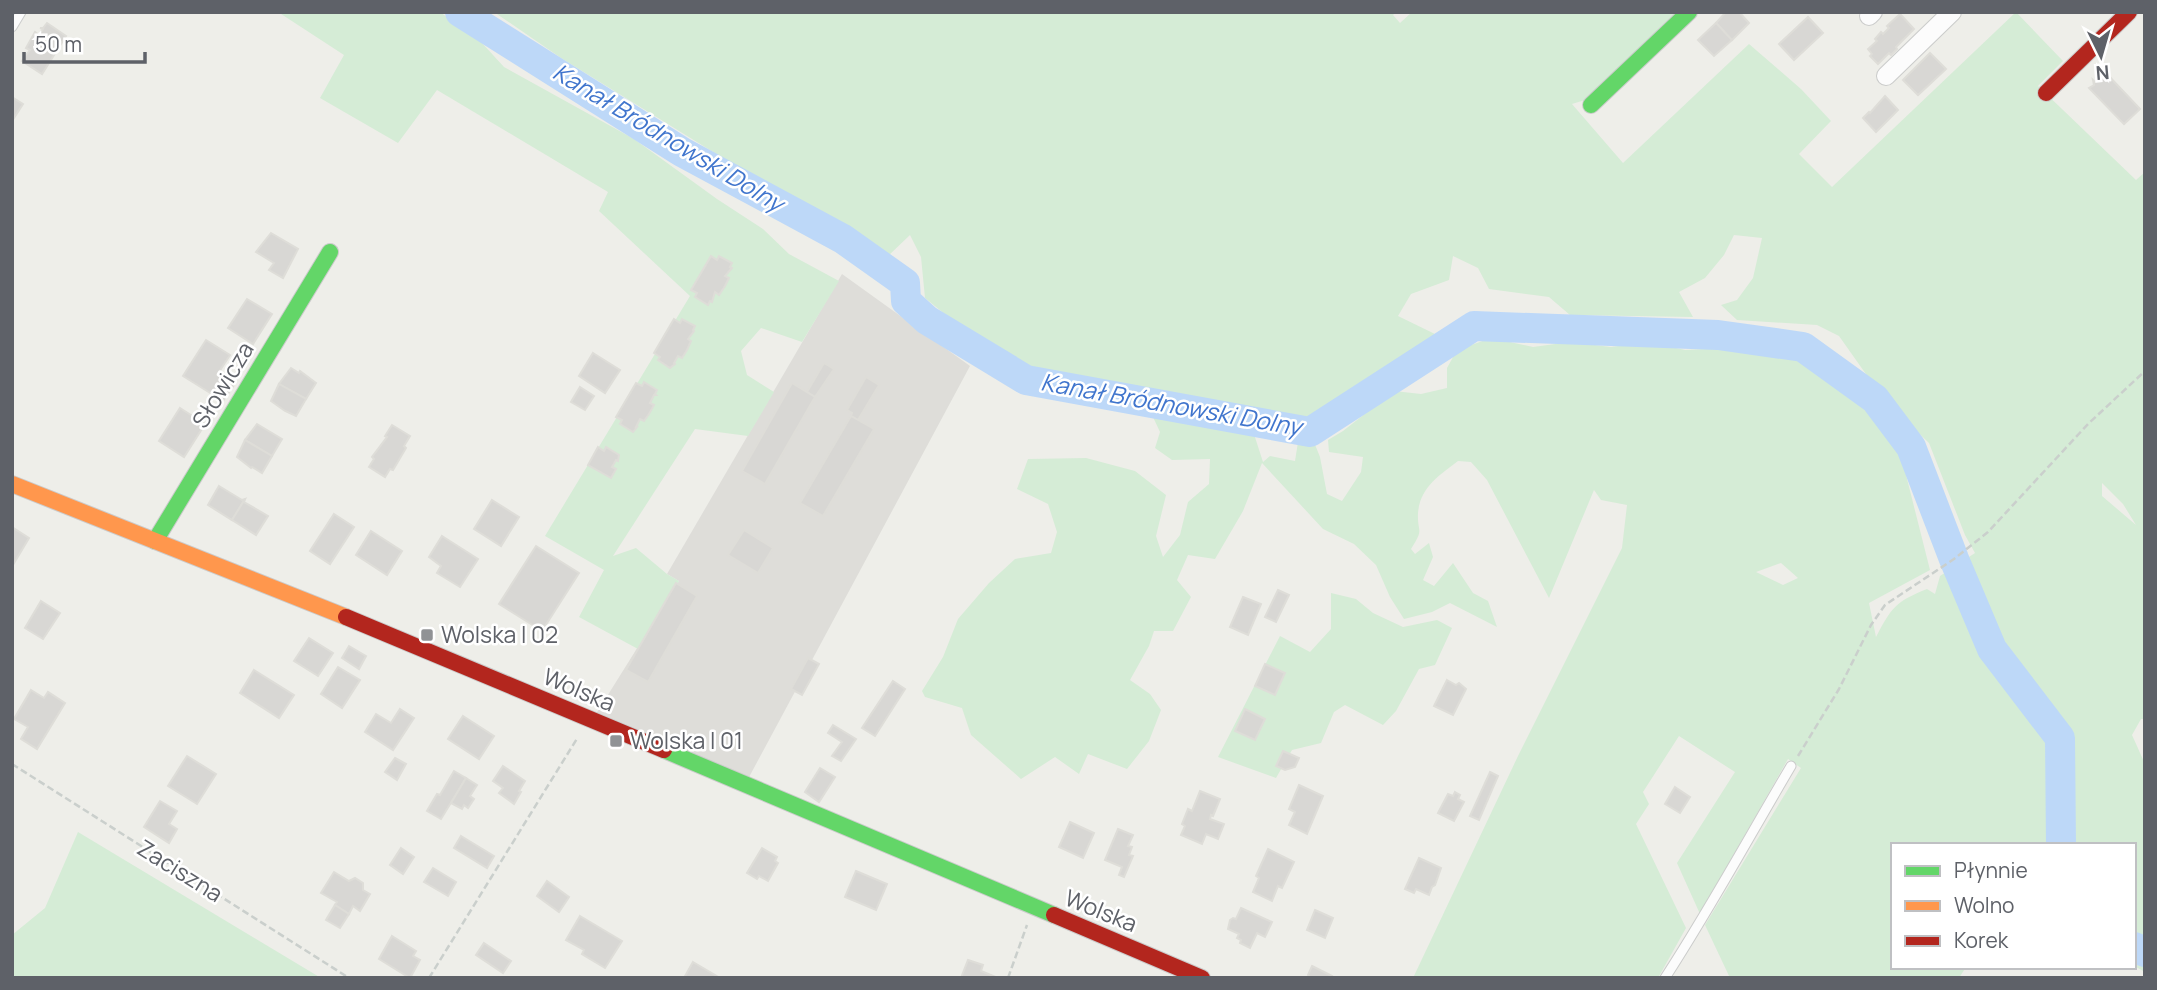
<svg xmlns="http://www.w3.org/2000/svg" width="2157" height="990" viewBox="0 0 2157 990" font-family="Manrope,sans-serif">
  <style>
    .industrial { fill: #deddd9 }
    .green { fill: #d5ecd6; fill-rule: evenodd }
    .lines { fill: none; stroke-linecap: round; stroke-linejoin: round }
    .river { stroke: #bdd8f8; stroke-width: 30 }
    .building { fill: #d8d7d4; stroke: #deddd8; stroke-width: 2 }
    .lane-casing { stroke: #cbcccb; stroke-width: 11 }
    .street-casing { stroke: #cbcccb; stroke-width: 20 }
    .fast-casing { stroke: #cbcbcb; stroke-width: 18 }
    .slow-casing { stroke: #cbcbcb; stroke-width: 18 }
    .jam-casing { stroke: #cbcbcb; stroke-width: 18 }
    .path { stroke: #cacfcc; stroke-width: 2.5; stroke-dasharray: 7 3.5; stroke-linecap: butt }
    .lane { stroke: #fcfcfc; stroke-width: 9 }
    .street { stroke: #fcfcfc; stroke-width: 18 }
    .fast { stroke: #63d668; stroke-width: 16 }
    .slow { stroke: #ff974d; stroke-width: 16 }
    .jam { stroke: #b3261e; stroke-width: 16 }
    .poi-dot { fill: #909295; stroke: #fff; stroke-width: 2.5 }
    .labels { text-anchor: middle; stroke-width: 5; stroke-linejoin: round; paint-order: stroke }
    .street-label { font-size: 23px; fill: #5e6168; stroke: #fff }
    .poi-label { font-size: 23px; fill: #5e6168; stroke: #fff; text-anchor: start }
    .water-label { font-size: 24px; font-style: italic; fill: #4075cd; stroke: #fff }
  </style>
  <rect width="100%" height="100%" fill="#eeeee9"/>
  <polygon class="industrial" points="842,274 970,366 748,779 596,714 679,581 667,574"/>
  <g class="green">
    <polygon points="278,12 440,12 482,43 504,67 634,139 717,199 763,229 789,254 839,281 802,342 761,328 741,351 747,375 774,392 748,436 695,429 613,556 636,548 667,574 679,581 638,649 579,617 604,570 545,536 690,296 599,211 608,192 437,90 398,143 320,98 344,55"/>
    <path d="M 494,12 L 1396,12 L 1393,15 L 1400,23 L 1412,12 L 1676,12 L 1585,100 L 1572,104 L 1623,163 L 1749,44 L 1801,89 L 1831,121 L 1799,154 L 1832,187 L 2016,12 L 2063,61 L 2038,86 L 2136,180 L 2145,172 L 2145,719 L 2141,719 L 2132,735 L 2145,764 L 2145,972 L 2134,966 L 2134,845 L 2050,845 L 2049,837 L 2044,845 L 1893,845 L 1893,967 L 1966,967 L 1959,978 L 1730,978 L 1705,925 L 1801,768 L 1788,759 L 1700,914 L 1677,863 L 1735,772 L 1679,736 L 1643,792 L 1649,804 L 1636,824 L 1686,928 L 1658,978 L 1413,978 L 1518,756 L 1622,548 L 1627,505 L 1601,500 L 1594,490 L 1549,598 L 1487,480 L 1471,462 L 1458,461 C 1440,475 1420,487 1418,513 C 1417,534 1425,527 1411,549 L 1415,554 L 1429,543 L 1433,557 L 1423,580 L 1434,586 L 1453,563 L 1473,593 L 1488,601 L 1497,627 L 1450,603 L 1432,612 L 1404,619 L 1390,597 L 1376,565 L 1354,544 L 1323,529 L 1262,463 L 1243,511 L 1215,559 L 1188,555 L 1177,580 L 1191,597 L 1173,631 L 1154,631 L 1149,646 L 1130,680 L 1150,694 L 1161,710 L 1149,741 L 1127,769 L 1088,754 L 1079,774 L 1055,757 L 1021,779 L 971,735 L 962,708 L 925,697 L 922,691 L 943,657 L 958,619 L 989,583 L 1015,559 L 1051,553 L 1057,532 L 1048,504 L 1017,489 L 1028,459 L 1086,458 L 1135,471 L 1166,495 L 1156,536 L 1163,557 L 1180,535 L 1188,502 L 1209,484 L 1210,459 L 1172,460 L 1155,448 L 1160,432 L 1153,417 L 1253,431 L 1263,462 L 1270,456 L 1295,461 L 1298,442 L 1314,442 L 1320,457 L 1327,494 L 1342,501 L 1361,472 L 1363,457 L 1329,452 L 1328,440 L 1343,431 L 1394,391 L 1421,394 L 1447,388 L 1447,368 L 1457,350 L 1491,338 L 1533,347 L 1570,342 L 1611,347 L 1649,342 L 1685,350 L 1724,348 L 1772,331 L 1812,341 L 1833,357 L 1902,459 L 1930,570 L 1869,603 L 1876,637 C 1892,607 1895,602 1927,589 L 1935,594 L 1940,576 L 1975,553 L 1965,535 L 1929,443 L 1885,401 L 1839,336 L 1817,325 L 1737,320 L 1721,305 L 1737,300 L 1753,278 L 1762,238 L 1734,235 L 1724,255 L 1705,278 L 1679,292 L 1693,317 L 1570,315 L 1549,297 L 1489,289 L 1478,268 L 1453,256 L 1449,280 L 1411,294 L 1398,316 L 1437,335 L 1308,420 L 1033,374 L 978,341 L 925,298 L 921,257 L 910,235 L 887,257 L 825,214 L 768,186 L 561,58 ZM 2102,483 L 2123,504 L 2136,525 L 2102,496 ZM 1781,563 L 1798,578 L 1783,585 L 1756,572 Z"/>
    <polygon points="1331,593 1356,599 1373,613 1403,627 1437,620 1452,628 1435,665 1419,669 1396,711 1383,725 1345,705 1334,712 1321,743 1292,750 1276,778 1218,757 1280,636 1310,652 1331,629"/>
    <polygon points="78,832 321,978 12,978 12,935 45,908"/>
  </g>
  <g class="lines">
    <g class="river">
      <polyline points="460,12 682,152 843,239 905,283 906,301 927,320 1026,380 1310,432 1474,326 1718,335 1803,347 1875,399 1911,447 1954,559 1992,649 2060,738 2061,845"/>
      <polyline points="2134,947 2145,952"/>
    </g>
  </g>
  <g class="building">
    <polygon points="1739,12 1749,23 1732,40 1716,23 1726,12"/>
    <polygon points="1900,14 1914,29 1896,47 1897,49 1891,55 1889,53 1878,64 1870,56 1872,54 1868,49 1877,41 1875,39 1881,32 1883,34 1889,28 1887,26"/>
    <polygon points="1808,17 1823,33 1794,60 1779,44"/>
    <polygon points="47,23 66,36 42,74 22,61 25,57 24,54 26,55 30,50 26,48 35,32 39,35 43,29 40,28 43,28"/>
    <polygon points="1716,23 1732,40 1714,56 1698,40"/>
    <polygon points="1930,53 1946,69 1918,95 1903,80"/>
    <polygon points="2105,72 2140,109 2124,124 2089,88 2094,85 2093,80 2095,82"/>
    <polygon points="1885,96 1898,110 1876,132 1863,118 1869,112 1870,113"/>
    <polygon points="12,97 23,104 12,121"/>
    <polygon points="271,233 298,249 283,278 269,270 274,263 256,252"/>
    <polygon points="711,256 717,260 719,256 732,263 730,267 732,268 725,276 729,278 725,286 719,295 715,292 712,302 710,301 708,305 695,297 697,293 691,290"/>
    <polygon points="247,299 272,314 253,344 228,328"/>
    <polygon points="674,319 680,323 682,319 695,326 693,330 694,331 688,339 691,341 687,350 682,358 678,356 674,363 675,364 670,368 658,360 660,357 654,353"/>
    <polygon points="206,340 230,355 217,375 234,385 223,401 183,376"/>
    <polygon points="593,353 620,370 605,393 579,376"/>
    <polygon points="824,363 834,369 815,397 807,392"/>
    <polygon points="291,368 299,373 300,371 316,383 306,399 279,384"/>
    <polygon points="866,377 879,385 858,420 851,416 852,413 847,410"/>
    <polygon points="644,382 657,390 655,394 656,395 654,395 650,403 654,405 649,414 644,421 640,419 636,427 637,427 633,432 620,424 622,420 616,417 636,383 642,386"/>
    <polygon points="792,383 815,397 765,484 742,471"/>
    <polygon points="279,384 306,399 296,416 285,411 271,401"/>
    <polygon points="580,387 594,396 585,410 571,402"/>
    <polygon points="180,408 205,424 184,457 159,441"/>
    <polygon points="851,416 874,429 823,516 800,503"/>
    <polygon points="257,424 282,439 272,456 245,440"/>
    <polygon points="392,425 410,436 404,446 406,448 393,470 390,469 385,477 369,467 374,459 372,457 387,437 385,436"/>
    <polygon points="245,440 272,456 262,473 252,467 251,468 237,457"/>
    <polygon points="598,447 604,451 606,447 619,455 618,461 616,460 612,467 616,469 611,478 588,465"/>
    <polygon points="219,486 242,500 245,499 232,520 208,505"/>
    <polygon points="245,499 244,502 268,516 256,535 232,520"/>
    <polygon points="492,500 519,517 501,546 474,529"/>
    <polygon points="334,514 354,527 330,564 310,551"/>
    <polygon points="12,527 29,538 13,565 12,564"/>
    <polygon points="744,530 773,548 758,573 728,555"/>
    <polygon points="371,531 402,551 387,575 356,555"/>
    <polygon points="442,536 478,559 460,587 437,573 441,566 429,557"/>
    <polygon points="536,546 579,573 542,631 499,604"/>
    <polygon points="676,583 697,596 648,682 626,670"/>
    <polygon points="1278,590 1289,595 1276,622 1265,617"/>
    <polygon points="1243,597 1261,604 1248,635 1230,627"/>
    <polygon points="41,601 60,613 43,639 25,628"/>
    <polygon points="309,638 333,653 318,676 294,661"/>
    <polygon points="349,646 366,656 359,669 342,658"/>
    <polygon points="808,658 819,664 802,695 791,689"/>
    <polygon points="1265,664 1285,673 1275,695 1255,686"/>
    <polygon points="338,667 360,680 342,708 321,694"/>
    <polygon points="254,670 294,695 279,718 240,693"/>
    <polygon points="1447,680 1456,685 1459,683 1466,689 1453,715 1434,706"/>
    <polygon points="893,681 905,689 875,736 862,728"/>
    <polygon points="31,690 44,698 48,692 65,703 37,749 21,739 28,727 14,719"/>
    <polygon points="400,709 414,718 393,750 365,732 376,714 391,723"/>
    <polygon points="1245,709 1265,719 1255,740 1235,731"/>
    <polygon points="463,716 494,736 479,759 448,739"/>
    <polygon points="833,725 856,739 841,761 832,756 842,742 828,733"/>
    <polygon points="1283,751 1299,758 1295,767 1285,770 1276,766"/>
    <polygon points="187,756 216,774 197,804 168,786"/>
    <polygon points="395,758 406,764 397,780 385,772"/>
    <polygon points="503,766 525,781 519,791 521,792 514,804 499,793 503,788 493,781"/>
    <polygon points="820,768 835,777 819,802 805,792"/>
    <polygon points="454,771 466,778 441,819 427,811 437,794 440,795"/>
    <polygon points="1490,772 1498,776 1479,820 1470,816"/>
    <polygon points="466,778 477,785 470,796 474,799 468,808 464,805 462,809 451,803"/>
    <polygon points="1299,785 1323,796 1307,834 1289,825 1295,812 1289,809"/>
    <polygon points="1675,787 1690,797 1680,813 1665,804"/>
    <polygon points="1200,791 1220,799 1213,816 1211,815 1210,819 1224,824 1218,839 1206,834 1202,844 1181,835 1185,826 1182,824 1188,809 1192,811"/>
    <polygon points="1455,792 1460,795 1458,799 1464,802 1454,821 1438,813 1448,794 1453,796"/>
    <polygon points="160,801 177,811 169,824 177,829 169,843 144,827"/>
    <polygon points="1070,822 1094,833 1083,858 1059,847"/>
    <polygon points="1118,829 1133,835 1128,846 1132,847 1129,855 1133,856 1124,877 1119,875 1122,867 1105,860"/>
    <polygon points="461,836 494,856 487,868 454,848"/>
    <polygon points="401,848 414,857 403,874 390,865"/>
    <polygon points="762,848 777,857 775,861 778,863 768,881 759,876 757,879 747,873"/>
    <polygon points="1268,849 1294,862 1282,888 1278,886 1272,901 1253,892 1259,878 1256,876"/>
    <polygon points="1419,858 1441,868 1435,885 1432,887 1429,895 1416,889 1414,893 1405,889"/>
    <polygon points="433,868 456,882 448,896 424,882"/>
    <polygon points="856,871 887,884 876,910 845,897"/>
    <polygon points="334,872 349,881 355,878 363,883 363,890 370,894 360,911 353,906 349,914 335,905 337,902 321,893"/>
    <polygon points="547,881 569,897 559,912 537,896"/>
    <polygon points="335,905 349,914 340,928 326,920"/>
    <polygon points="1241,908 1272,922 1265,937 1257,933 1250,948 1240,943 1241,940 1237,938 1239,934 1228,929 1230,920 1233,918 1236,919"/>
    <polygon points="1315,910 1333,918 1325,938 1307,930"/>
    <polygon points="580,916 622,941 605,968 582,954 584,950 566,940"/>
    <polygon points="392,936 416,951 413,956 420,960 410,978 379,959"/>
    <polygon points="484,943 511,961 503,973 476,955"/>
    <polygon points="968,960 983,965 981,971 998,978 961,978"/>
    <polygon points="693,962 720,978 684,978"/>
    <polygon points="1312,966 1332,976 1331,978 1311,978 1308,975"/>
  </g>
  <g class="lines">
    <g class="lane-casing">
      <g id="lane">
        <polyline points="12,27 21,12"/>
        <path d="M 1665,978 C 1710,909 1749,837 1791,766"/>
      </g>
    </g>
    <g class="street-casing">
      <g id="street">
        <polyline points="1869,16 1873,12"/>
        <polyline points="1886,76 1952,12"/>
      </g>
    </g>
    <g class="fast-casing">
      <g id="fast">
        <polyline points="1591,105 1689,12"/>
        <polyline points="155,541 330,252"/>
        <polyline points="664,750 1054,915"/>
      </g>
    </g>
    <g class="slow-casing">
      <polyline id="slow" points="12,484 346,617"/>
    </g>
    <g class="jam-casing">
      <g id="jam">
        <polyline points="2046,93 2129,12"/>
        <polyline points="346,617 664,750"/>
        <polyline points="1054,915 1202,978"/>
      </g>
    </g>
    <g class="path">
      <polyline points="1798,756 1839,689 1871,625 1885,605 1954,559 1988,532 2088,424 2145,371"/>
      <polyline points="12,764 349,978"/>
      <polyline points="429,978 578,737"/>
      <polyline points="1008,978 1027,925"/>
    </g>
    <use href="#lane" class="lane"/>
    <use href="#street" class="street"/>
    <use href="#fast" class="fast"/>
    <use href="#slow" class="slow"/>
    <use href="#jam" class="jam"/>
  </g>
  <g class="poi-dot">
    <rect x="420" y="628" width="14" height="14" rx="3.5"/>
    <rect x="609" y="734" width="14" height="14" rx="3.5"/>
  </g>
  <g class="labels">
    <g class="street-label">
      <text transform="translate(223 385) rotate(-59)" y="8">Słowicza</text>
      <text transform="translate(579 690) rotate(23)" y="8">Wolska</text>
      <text transform="translate(180 871) rotate(32)" y="8">Zaciszna</text>
      <text transform="translate(1101 911) rotate(22)" y="8">Wolska</text>
    </g>
    <g class="poi-label">
      <text x="441" y="643">Wolska I 02</text>
      <text x="630" y="749">Wolska I 01</text>
    </g>
    <g class="water-label">
      <text transform="translate(668 138) rotate(31)" y="8">Kanał Bródnowski Dolny</text>
      <text transform="translate(1171 405) rotate(10)" y="8">Kanał Bródnowski Dolny</text>
    </g>
  </g>
  <rect width="2157" height="990" fill="none" stroke="#5e6168" stroke-width="28"/>
  <rect x="1891" y="843" width="245" height="126" fill="#ffffff" stroke="#bfc0c3" stroke-width="2"/>
  <rect x="1905" y="866" width="35" height="10" fill="#63d668" stroke="#bfc0c3" stroke-width="2"/>
  <text x="1954" y="878" font-size="21" fill="#5e6168">Płynnie</text>
  <rect x="1905" y="901" width="35" height="10" fill="#ff974d" stroke="#bfc0c3" stroke-width="2"/>
  <text x="1954" y="913" font-size="21" fill="#5e6168">Wolno</text>
  <rect x="1905" y="936" width="35" height="10" fill="#b3261e" stroke="#bfc0c3" stroke-width="2"/>
  <text x="1954" y="948" font-size="21" fill="#5e6168">Korek</text>
  <g transform="translate(2101 56) rotate(175)" stroke="#ffffff" stroke-width="5" paint-order="stroke">
  <path d="M0-5L12 26L0 18L-12 26Z" fill="#5e6168"/>
  <text y="-10" font-size="19" font-weight="bold" text-anchor="middle" fill="#5e6168">N</text>
  </g>
  <path d="M24 52v10h121v-10" fill="none" stroke="#5e6168" stroke-width="3.5"/>
  <text x="35" y="52" font-size="21" fill="#5e6168" stroke="#ffffff" stroke-width="5" paint-order="stroke">50 m</text>
</svg>
